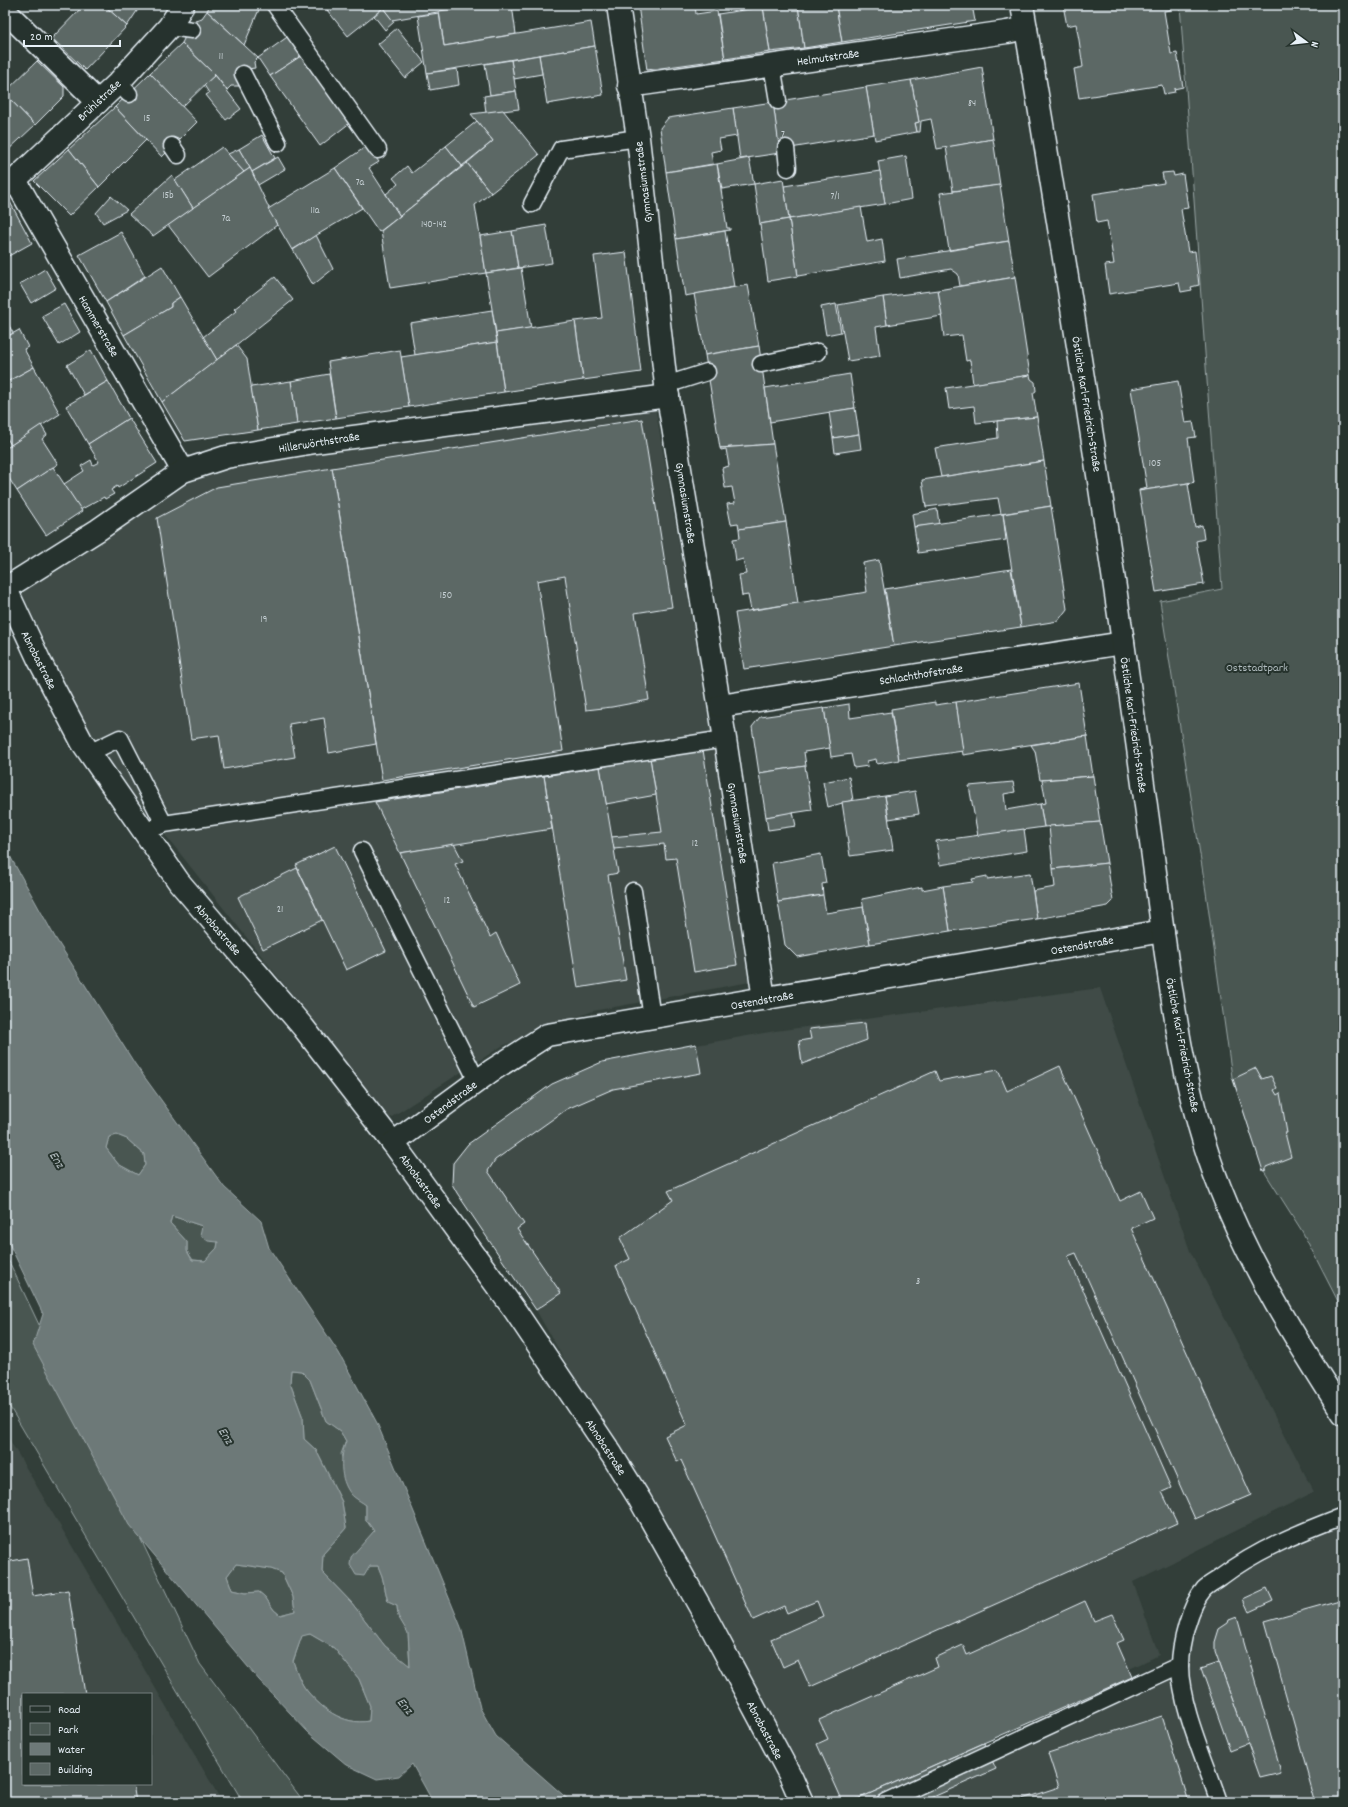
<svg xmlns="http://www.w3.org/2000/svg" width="1348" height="1807" viewBox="0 0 1348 1807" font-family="Dekko,sans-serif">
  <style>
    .built { fill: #3f4b46; fill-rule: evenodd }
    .green { fill: #495651; stroke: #98a4a4 }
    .water { fill: #6d7978; stroke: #9ea9ab; fill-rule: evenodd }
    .building { fill: #5c6865; stroke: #e8f1f8 }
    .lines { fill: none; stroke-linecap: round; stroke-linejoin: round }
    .service-casing { stroke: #e8f1f8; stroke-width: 19 }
    .minor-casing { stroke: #e8f1f8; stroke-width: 25 }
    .secondary-casing { stroke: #e8f1f8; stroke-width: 25 }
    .service { stroke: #26332d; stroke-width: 16 }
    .minor { stroke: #26332d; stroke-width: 22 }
    .secondary { stroke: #26332d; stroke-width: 22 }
    .labels { text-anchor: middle; stroke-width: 4; stroke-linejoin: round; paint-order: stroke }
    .number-label { font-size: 10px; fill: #c5cfd3 }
    .street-label { font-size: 12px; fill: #e8f1f8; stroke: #26332d }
    .park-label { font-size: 12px; fill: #b0bbbe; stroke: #26332d }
    .water-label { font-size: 13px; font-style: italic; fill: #b1bbbe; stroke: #26332d }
  </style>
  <rect width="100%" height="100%" fill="#323e39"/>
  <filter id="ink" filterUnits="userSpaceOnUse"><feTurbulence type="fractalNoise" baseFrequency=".025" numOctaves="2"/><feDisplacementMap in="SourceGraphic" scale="8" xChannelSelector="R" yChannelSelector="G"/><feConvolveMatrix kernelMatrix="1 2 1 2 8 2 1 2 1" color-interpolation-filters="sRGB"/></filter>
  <g filter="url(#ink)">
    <g class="built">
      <polygon points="654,400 755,981 593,1011 502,1046 390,1118 93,744 22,593 167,493 228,465"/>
      <polygon points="1100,988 1190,1251 1314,1492 1133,1582 1159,1655 849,1802 814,1802 765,1710 636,1487 536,1310 457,1193 452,1184 453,1163 468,1144 552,1084 602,1062 775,1031"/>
      <path d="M 5,1432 L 210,1781 L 222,1802 L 5,1802 ZM 23,1694 L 151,1694 L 151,1784 L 23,1784 Z"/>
      <polygon points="1343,1516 1343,1802 885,1802 1180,1665 1204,1590"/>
    </g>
    <g class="green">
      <polygon points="1180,5 1343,5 1343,1311 1302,1231 1264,1171 1232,1077 1206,892 1160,601 1222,589"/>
      <polygon points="117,1135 127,1139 144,1154 145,1165 138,1175 118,1164 106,1148 109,1137"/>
      <polygon points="172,1216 202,1226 218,1242 217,1248 205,1261 193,1260 187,1251 187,1242 170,1223"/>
      <polygon points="5,1253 200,1664 304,1802 243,1802 5,1399"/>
      <polygon points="291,1370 301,1371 310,1380 326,1421 340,1431 346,1441 341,1454 351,1494 366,1505 366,1520 374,1531 369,1538 370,1566 378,1566 382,1576 388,1602 397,1606 398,1616 408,1632 410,1667 385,1646 351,1602 322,1572 323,1554 346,1528 342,1502 316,1450 304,1439 303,1418 290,1383"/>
      <polygon points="236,1564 271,1569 282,1573 293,1597 295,1611 280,1615 274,1610 265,1597 259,1592 245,1593 232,1590 227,1576"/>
      <path d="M 310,1634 L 334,1648 L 359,1679 L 370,1706 L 369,1721 C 343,1726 320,1708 304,1687 C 299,1680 296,1669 293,1662 L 302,1635 Z"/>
    </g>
    <path class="water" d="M 5,847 L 56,939 L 135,1064 L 224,1187 L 261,1221 L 269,1248 L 339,1353 L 377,1423 L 413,1510 L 461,1627 L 480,1708 L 496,1736 L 571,1802 L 433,1802 L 412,1764 L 399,1776 L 377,1779 L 347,1765 L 308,1732 L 259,1680 L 129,1525 L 33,1345 L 43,1314 L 5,1235 ZM 117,1135 L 127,1139 L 144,1154 L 145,1165 L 138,1175 L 118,1164 L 106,1148 L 109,1137 ZM 172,1216 L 202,1226 L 200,1235 L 208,1241 L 218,1242 L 217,1248 L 205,1261 L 192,1260 L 187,1251 L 187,1242 L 170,1223 ZM 291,1370 L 301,1371 L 310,1380 L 326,1421 L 340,1431 L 346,1441 C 340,1457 339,1479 351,1494 C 354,1498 362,1502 366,1505 L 366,1520 L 374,1531 L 351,1557 L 350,1565 L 356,1575 L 364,1576 L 370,1566 L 378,1566 L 382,1576 L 388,1602 L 397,1606 L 398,1616 L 408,1633 L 410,1666 L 385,1646 L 351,1602 L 322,1572 L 323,1554 L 346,1528 L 342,1502 L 316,1450 L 304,1439 L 303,1418 L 290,1383 ZM 236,1564 L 271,1569 L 282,1573 L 293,1597 L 295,1611 L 280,1615 L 274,1610 L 265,1597 L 259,1592 L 245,1593 L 232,1590 L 227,1576 ZM 310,1634 L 334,1648 L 359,1679 L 370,1706 L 369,1721 C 343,1726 319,1707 304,1687 C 299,1680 296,1669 293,1661 L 302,1636 Z"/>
    <g class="building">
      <polygon points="84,5 104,5 127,26 85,70 52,38"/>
      <polygon points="104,5 141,5 127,26"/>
      <polygon points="210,5 261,5 244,45 207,11"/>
      <polygon points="323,5 381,5 383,8 348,36"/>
      <polygon points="381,5 460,5 460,8 392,20"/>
      <polygon points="479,5 512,5 516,34 444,46 439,11"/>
      <polygon points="638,5 695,5 696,14 717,11 725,59 647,70"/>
      <polygon points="775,5 798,5 804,48 770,52 763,7"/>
      <polygon points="798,5 836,5 842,42 804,48"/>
      <polygon points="836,5 972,5 975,21 842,42"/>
      <polygon points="1063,5 1170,5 1171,10 1164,11 1171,54 1177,53 1183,87 1174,89 1175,92 1164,94 1162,85 1079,98 1074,69 1083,67 1079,40 1076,24 1067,26"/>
      <polygon points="763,7 770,52 725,59 718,14"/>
      <polygon points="383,8 394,22 385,30 374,16"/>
      <polygon points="207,11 258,58 254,62 255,68 248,69 238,79 239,86 231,86 227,90 215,75 182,43 184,39 184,33 195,27 195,20 202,18"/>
      <polygon points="439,13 444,46 591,22 595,46 427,73 418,16"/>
      <polygon points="397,28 424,62 405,78 378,44"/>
      <polygon points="290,35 304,54 270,76 258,58"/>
      <polygon points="182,43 215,75 182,107 150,73"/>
      <polygon points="595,46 603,95 547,104 539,55"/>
      <polygon points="304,54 351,122 320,146 270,76"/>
      <polygon points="539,55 542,74 514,79 511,60"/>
      <polygon points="511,60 516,91 490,95 485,64"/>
      <polygon points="37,61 64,87 64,96 35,125 5,94 5,92"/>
      <polygon points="982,67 993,139 937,149 931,119 921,121 920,132 917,132 915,123 919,122 911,80"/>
      <polygon points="457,69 459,85 430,90 427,73"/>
      <polygon points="150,73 197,122 162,157 115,107"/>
      <polygon points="215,75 241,109 226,120 206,95 209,93 204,85"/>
      <polygon points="911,80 919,122 915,123 917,132 875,140 866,87"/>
      <polygon points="866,87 874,134 779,150 773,102"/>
      <polygon points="516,91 519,109 486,113 484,96"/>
      <polygon points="5,94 35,125 5,153"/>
      <polygon points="773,102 780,153 740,159 733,108"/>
      <polygon points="115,107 146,140 99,187 69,149"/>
      <polygon points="733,108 737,136 719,139 721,150 711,152 713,164 666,172 660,128 668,118"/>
      <polygon points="503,110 539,155 491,193 467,163 493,141 471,114"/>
      <polygon points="477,121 493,141 462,166 446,146"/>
      <polygon points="262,135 275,158 252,172 239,149"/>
      <polygon points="993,139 1000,185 953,191 946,147"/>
      <polygon points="367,146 379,162 369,168 400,216 379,232 335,168"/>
      <polygon points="446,146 462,166 400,216 386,194 398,184 393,178 407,166 412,173"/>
      <polygon points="222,147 244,172 193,208 175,180"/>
      <polygon points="69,149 99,187 69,216 34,181"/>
      <polygon points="239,149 250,168 244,172 228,154"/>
      <polygon points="906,156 912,199 885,204 878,161"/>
      <polygon points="278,157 285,169 258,185 252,172"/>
      <polygon points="749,158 754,184 722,189 717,164"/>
      <polygon points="467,163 491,193 475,205 486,273 390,288 381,231"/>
      <polygon points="717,164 727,228 730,228 730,230 676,239 666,172"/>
      <polygon points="250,168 277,225 208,277 168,225"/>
      <polygon points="335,168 362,208 292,250 268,209"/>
      <polygon points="880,171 885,204 789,219 784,186"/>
      <polygon points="1173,172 1174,176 1183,174 1188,208 1181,209 1188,252 1195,251 1199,285 1191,287 1192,290 1181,292 1179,283 1109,294 1105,265 1114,264 1107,221 1097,223 1093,194 1164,183 1162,173"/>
      <polygon points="172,175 193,208 153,236 129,214"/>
      <polygon points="783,179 789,219 760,224 754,184"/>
      <polygon points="1000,185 1009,241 949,250 940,193"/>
      <polygon points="111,196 127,210 103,223 96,213"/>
      <polygon points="10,202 32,243 5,258 5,205"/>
      <polygon points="861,207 867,242 882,239 885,261 798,276 789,219"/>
      <polygon points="789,219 798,276 768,281 760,224"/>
      <polygon points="546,225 552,263 518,268 512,231"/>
      <polygon points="512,231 518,268 486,273 480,236"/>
      <polygon points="725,231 734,287 685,296 676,239"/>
      <polygon points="121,232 145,276 106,302 79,255"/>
      <polygon points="316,235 333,269 313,285 293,250"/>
      <polygon points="1009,241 1015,277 960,286 958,274 951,269 900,278 897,259"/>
      <polygon points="626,252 641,372 583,380 575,321 602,318 594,256"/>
      <polygon points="162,266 180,297 171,303 171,307 124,335 106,302"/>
      <polygon points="521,268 531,328 496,333 486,273"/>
      <polygon points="45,269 56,288 31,303 20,284"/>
      <polygon points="275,277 293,300 217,360 203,337 236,311 234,309"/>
      <polygon points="1015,277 1030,375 973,384 970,360 966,361 962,335 944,337 938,290"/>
      <polygon points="748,285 759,346 705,355 694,294"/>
      <polygon points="938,290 942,316 887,325 883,297"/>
      <polygon points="180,297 217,360 162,402 124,335 171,307 171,303"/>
      <polygon points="883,297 887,325 876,327 880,356 848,361 838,305"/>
      <polygon points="64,304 80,332 59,345 42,316"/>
      <polygon points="836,304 841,332 826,335 821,307"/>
      <polygon points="492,310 497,342 415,355 410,323"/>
      <polygon points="5,318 13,333 5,338"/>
      <polygon points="575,321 583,380 504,392 496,333"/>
      <polygon points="19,330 28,347 24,349 34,367 5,383 5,338"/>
      <polygon points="497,342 504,392 409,407 401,357"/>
      <polygon points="236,345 247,359 258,430 185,441 162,402"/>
      <polygon points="759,346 773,444 720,448 705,355"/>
      <polygon points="91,350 108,381 84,395 67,365"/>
      <polygon points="400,350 409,407 336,418 328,362"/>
      <polygon points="34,367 60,414 11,445 5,435 5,383"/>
      <polygon points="329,374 336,418 297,424 291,381"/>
      <polygon points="850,374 855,408 770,422 765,388"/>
      <polygon points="1030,375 1031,379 1035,382 1036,391 1033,393 1037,417 976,423 974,406 949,409 946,388"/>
      <polygon points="108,381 129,418 88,444 66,406"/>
      <polygon points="291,381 297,424 258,430 251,387"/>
      <polygon points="1178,381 1185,423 1193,422 1196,437 1188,438 1194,482 1139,491 1139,490 1147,488 1131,389"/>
      <polygon points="855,408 859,434 833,438 829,412"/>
      <polygon points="1037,417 1044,461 941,477 935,448 998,438 997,421"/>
      <polygon points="129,418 157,463 118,488 117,486 111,490 114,494 105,499 104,497 80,510 64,484 84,471 81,466 91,460 93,465 99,462 88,444"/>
      <polygon points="642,419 672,607 635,613 649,700 612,707 586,710 565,576 537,581 563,751 382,780 332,468"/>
      <polygon points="41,425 47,435 42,439 58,464 17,491 5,472 5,449"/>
      <polygon points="859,434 861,449 835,453 833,438"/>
      <polygon points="773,444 786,522 739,529 738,523 731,524 727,504 735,503 732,487 725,488 722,468 729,466 726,449 721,450 720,448"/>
      <polygon points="1044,461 1051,506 1001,514 998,498 926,507 922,480"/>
      <polygon points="53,467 82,511 46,535 17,491"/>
      <polygon points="332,468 376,744 329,753 324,718 289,724 295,757 224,769 219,735 191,739 157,518 217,487"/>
      <polygon points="1194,482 1188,484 1195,527 1202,525 1204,539 1196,541 1204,584 1156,592 1139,491"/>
      <polygon points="1051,506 1067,609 1058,621 1021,627 1003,514"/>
      <polygon points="937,509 939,524 914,527 912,514"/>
      <polygon points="1003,514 1006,540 918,553 914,527"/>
      <polygon points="786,522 798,603 751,610 748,595 742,596 739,575 746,574 743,559 736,561 733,539 740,538 739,529"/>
      <polygon points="879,560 894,646 744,669 735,613 867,592 863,563"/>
      <polygon points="1011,569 1021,627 894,646 885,589"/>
      <polygon points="1079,683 1087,736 963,755 956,702"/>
      <polygon points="935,702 935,705 956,702 963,751 899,760 891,709"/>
      <polygon points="849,704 850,718 891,712 899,760 877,764 876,759 867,761 868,766 854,768 851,754 831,757 824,708"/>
      <polygon points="824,708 830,748 804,752 806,766 759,773 752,727 760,717"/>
      <polygon points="1087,736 1093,776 1040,780 1035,751 1031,745"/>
      <polygon points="703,750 737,965 694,972 676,858 666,859 664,844 614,849 611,837 662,832 650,758"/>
      <polygon points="650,758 656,795 606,804 600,767"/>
      <polygon points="805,766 812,810 766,817 759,773"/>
      <polygon points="600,767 618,873 608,875 626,980 578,988 544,776"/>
      <polygon points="544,776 552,829 400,853 375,802"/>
      <polygon points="1093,776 1100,822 1044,827 1040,804 1046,803 1042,780"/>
      <polygon points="849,777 853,800 828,807 823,782"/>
      <polygon points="1013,782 1015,792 1004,794 1006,810 1040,804 1044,827 978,836 969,786"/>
      <polygon points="915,791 919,814 889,819 885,796"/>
      <polygon points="885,796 893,850 850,856 842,802"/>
      <polygon points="793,812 796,826 768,830 766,817"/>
      <polygon points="1100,822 1107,863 1053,869 1049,826"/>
      <polygon points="1024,829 1027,851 940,865 936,841"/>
      <polygon points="454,844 463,861 455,864 490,937 496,933 520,985 474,1007 400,853"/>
      <polygon points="335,846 386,951 346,970 296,865"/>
      <polygon points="821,854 826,883 822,884 823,895 778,902 772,863"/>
      <polygon points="1107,863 1113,901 1108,906 1037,919 1033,891 1055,887 1053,869"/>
      <polygon points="297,868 322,920 263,949 238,897"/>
      <polygon points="1030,873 1037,919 950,931 943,886 973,882 972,879 987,876 987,879"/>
      <polygon points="943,886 950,931 870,944 862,899 922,887 922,890"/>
      <polygon points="823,895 826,913 863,907 870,944 797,957 785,945 778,902"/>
      <polygon points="865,1023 867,1040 802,1064 799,1041 811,1039 809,1029"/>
      <polygon points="696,1044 701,1073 613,1089 567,1109 495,1160 488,1171 524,1224 517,1229 561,1293 536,1310 457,1193 452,1184 453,1163 468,1144 552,1084 602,1062"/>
      <polygon points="1060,1066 1120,1201 1141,1191 1153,1218 1131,1228 1251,1495 1195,1519 1076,1253 1068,1256 1171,1488 1162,1492 1177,1523 810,1687 798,1660 783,1667 771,1639 823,1616 817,1601 787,1613 784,1606 753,1620 681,1460 677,1462 665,1436 687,1425 616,1266 630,1259 620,1238 673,1200 668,1191 935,1071 939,1081 998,1070 1007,1091"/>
      <polygon points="1256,1068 1262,1079 1271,1076 1277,1088 1274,1090 1277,1095 1280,1093 1287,1133 1285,1133 1291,1157 1266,1167 1266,1170 1263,1171 1233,1079"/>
      <polygon points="5,1557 6,1562 27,1558 33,1596 68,1590 85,1694 23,1694 23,1784 133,1784 136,1802 5,1802"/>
      <polygon points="1267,1588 1273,1601 1249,1612 1243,1599"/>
      <polygon points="1343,1599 1343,1802 1316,1802 1265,1621"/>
      <polygon points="1085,1601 1094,1621 1112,1614 1124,1640 1117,1643 1132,1677 851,1802 843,1802 817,1744 828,1739 819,1720 938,1667 935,1658 963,1645 967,1655"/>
      <polygon points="1237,1617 1281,1772 1260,1777 1215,1651 1215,1642 1219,1629 1228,1623 1229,1620"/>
      <polygon points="1219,1662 1248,1743 1230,1750 1201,1668"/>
      <polygon points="1162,1716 1189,1802 1013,1802 1059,1787 1048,1753"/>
      <polygon points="984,1743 996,1769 922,1802 851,1802"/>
    </g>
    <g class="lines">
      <g class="service-casing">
        <g id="service">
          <polyline points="275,5 378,150"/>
          <polyline points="169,27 192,30"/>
          <polyline points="772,65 778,101"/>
          <polyline points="243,74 278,143"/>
          <polyline points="118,83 129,94"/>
          <polyline points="172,146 178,155"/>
          <polyline points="786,148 788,168"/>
          <polyline points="532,204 561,149 638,138"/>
          <polyline points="761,364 818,352"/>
          <polyline points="666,385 707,372"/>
          <polyline points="89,753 120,738 164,824"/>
          <polyline points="144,832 164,824 725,739"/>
          <polyline points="362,851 477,1081"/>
          <polyline points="633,891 652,1018"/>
          <polyline points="885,1802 1180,1665"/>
          <path d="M 1219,1802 C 1206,1762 1180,1707 1180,1666 C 1180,1644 1190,1605 1204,1589 C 1209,1584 1216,1581 1221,1577 C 1258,1549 1301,1532 1343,1516"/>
        </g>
      </g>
      <g class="minor-casing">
        <g id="minor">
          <polyline points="618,5 638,138 666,385 725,739 764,999"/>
          <polyline points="5,11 98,102"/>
          <polyline points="629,86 1007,32 1026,28"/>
          <polyline points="15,180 183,471"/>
          <polyline points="5,186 15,180 118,83 169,27 183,5"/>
          <polyline points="5,587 39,660 82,742 179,882 303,1027 393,1143 516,1312 612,1455 640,1500 708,1621 791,1777 802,1802"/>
          <polyline points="6,588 98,530 183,471 226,457 315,442 668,396"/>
          <polyline points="720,706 1123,643"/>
          <polyline points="393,1143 491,1071 547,1035 1163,931"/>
        </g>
      </g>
      <g class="secondary-casing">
        <path id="secondary" d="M 1022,5 C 1058,217 1092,429 1123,642 C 1135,728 1148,816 1159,903 C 1172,999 1184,1097 1220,1188 C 1251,1268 1297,1341 1343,1413"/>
      </g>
      <use href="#service" class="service"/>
      <use href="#minor" class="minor"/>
      <use href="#secondary" class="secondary"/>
    </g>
  </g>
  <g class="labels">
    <g class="number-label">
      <text x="221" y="59">11</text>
      <text x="972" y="106">84</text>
      <text x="147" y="121">15</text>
      <text x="783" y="137">7</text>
      <text x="360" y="185">7a</text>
      <text x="168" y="198">15b</text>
      <text x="835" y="199">7/1</text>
      <text x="315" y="213">11a</text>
      <text x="226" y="221">7a</text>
      <text x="434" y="227">140-142</text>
      <text x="1155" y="466">105</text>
      <text x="446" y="598">150</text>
      <text x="264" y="622">19</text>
      <text x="695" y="846">12</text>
      <text x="447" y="903">12</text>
      <text x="280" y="912">21</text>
      <text x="918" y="1284">3</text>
    </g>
    <g class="street-label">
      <text transform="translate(828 57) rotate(-8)" y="4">Helmutstraße</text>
      <text transform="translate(99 100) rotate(-43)" y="4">Brühlstraße</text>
      <text transform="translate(643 182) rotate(-97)" y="4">Gymnasiumstraße</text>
      <text transform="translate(99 326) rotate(60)" y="4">Hammerstraße</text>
      <text transform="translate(1087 404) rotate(81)" y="4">Östliche Karl-Friedrich-Straße</text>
      <text transform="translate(319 442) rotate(-9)" y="4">Hillerwörthstraße</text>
      <text transform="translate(686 503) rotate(81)" y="4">Gymnasiumstraße</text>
      <text transform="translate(39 660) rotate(63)" y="4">Abnobastraße</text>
      <text transform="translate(921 674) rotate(-9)" y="4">Schlachthofstraße</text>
      <text transform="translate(1134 725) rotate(82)" y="4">Östliche Karl-Friedrich-Straße</text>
      <text transform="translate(738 823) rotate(81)" y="4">Gymnasiumstraße</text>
      <text transform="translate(218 929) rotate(49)" y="4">Abnobastraße</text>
      <text transform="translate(1082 945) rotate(-10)" y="4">Ostendstraße</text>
      <text transform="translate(762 1000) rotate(-10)" y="4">Ostendstraße</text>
      <text transform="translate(1183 1045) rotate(79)" y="4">Östliche Karl-Friedrich-Straße</text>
      <text transform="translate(450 1102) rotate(-37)" y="4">Ostendstraße</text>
      <text transform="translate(421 1181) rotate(54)" y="4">Abnobastraße</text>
      <text transform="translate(606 1447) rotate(57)" y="4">Abnobastraße</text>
      <text transform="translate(765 1730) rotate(62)" y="4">Abnobastraße</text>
    </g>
    <g class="park-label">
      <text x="1257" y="671">Oststadtpark</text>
    </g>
    <g class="water-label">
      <text transform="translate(58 1159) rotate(58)" y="5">Enz</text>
      <text transform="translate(227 1435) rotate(58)" y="5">Enz</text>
      <text transform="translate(406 1705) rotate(50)" y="5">Enz</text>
    </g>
  </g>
  <rect width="1348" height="1807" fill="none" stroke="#26332d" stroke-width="20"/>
  <rect x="10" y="10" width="1328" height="1787" fill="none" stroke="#e8f1f8" stroke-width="1.5" filter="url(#ink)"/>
  <rect x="22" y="1693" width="130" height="92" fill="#26332d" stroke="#747f7e"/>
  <rect x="30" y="1706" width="20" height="6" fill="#26332d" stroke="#747f7e"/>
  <text x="58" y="1713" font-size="12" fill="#e8f1f8">Road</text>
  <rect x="30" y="1723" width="20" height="12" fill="#495651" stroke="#747f7e"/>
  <text x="58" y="1733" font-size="12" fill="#e8f1f8">Park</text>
  <rect x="30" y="1743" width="20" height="12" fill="#6d7978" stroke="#747f7e"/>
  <text x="58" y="1753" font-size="12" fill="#e8f1f8">Water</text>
  <rect x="30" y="1763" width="20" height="12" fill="#5c6865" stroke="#747f7e"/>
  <text x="58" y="1773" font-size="12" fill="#e8f1f8">Building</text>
  <g transform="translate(1306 42) rotate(105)" stroke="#26332d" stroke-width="3" paint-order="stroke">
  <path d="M0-3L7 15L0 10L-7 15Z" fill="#e8f1f8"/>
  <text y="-6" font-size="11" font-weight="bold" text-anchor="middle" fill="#e8f1f8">N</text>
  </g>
  <path d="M24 40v6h96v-6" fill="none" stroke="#e8f1f8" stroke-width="2"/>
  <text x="30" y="40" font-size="12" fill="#e8f1f8" stroke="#26332d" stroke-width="3" paint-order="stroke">20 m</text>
</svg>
